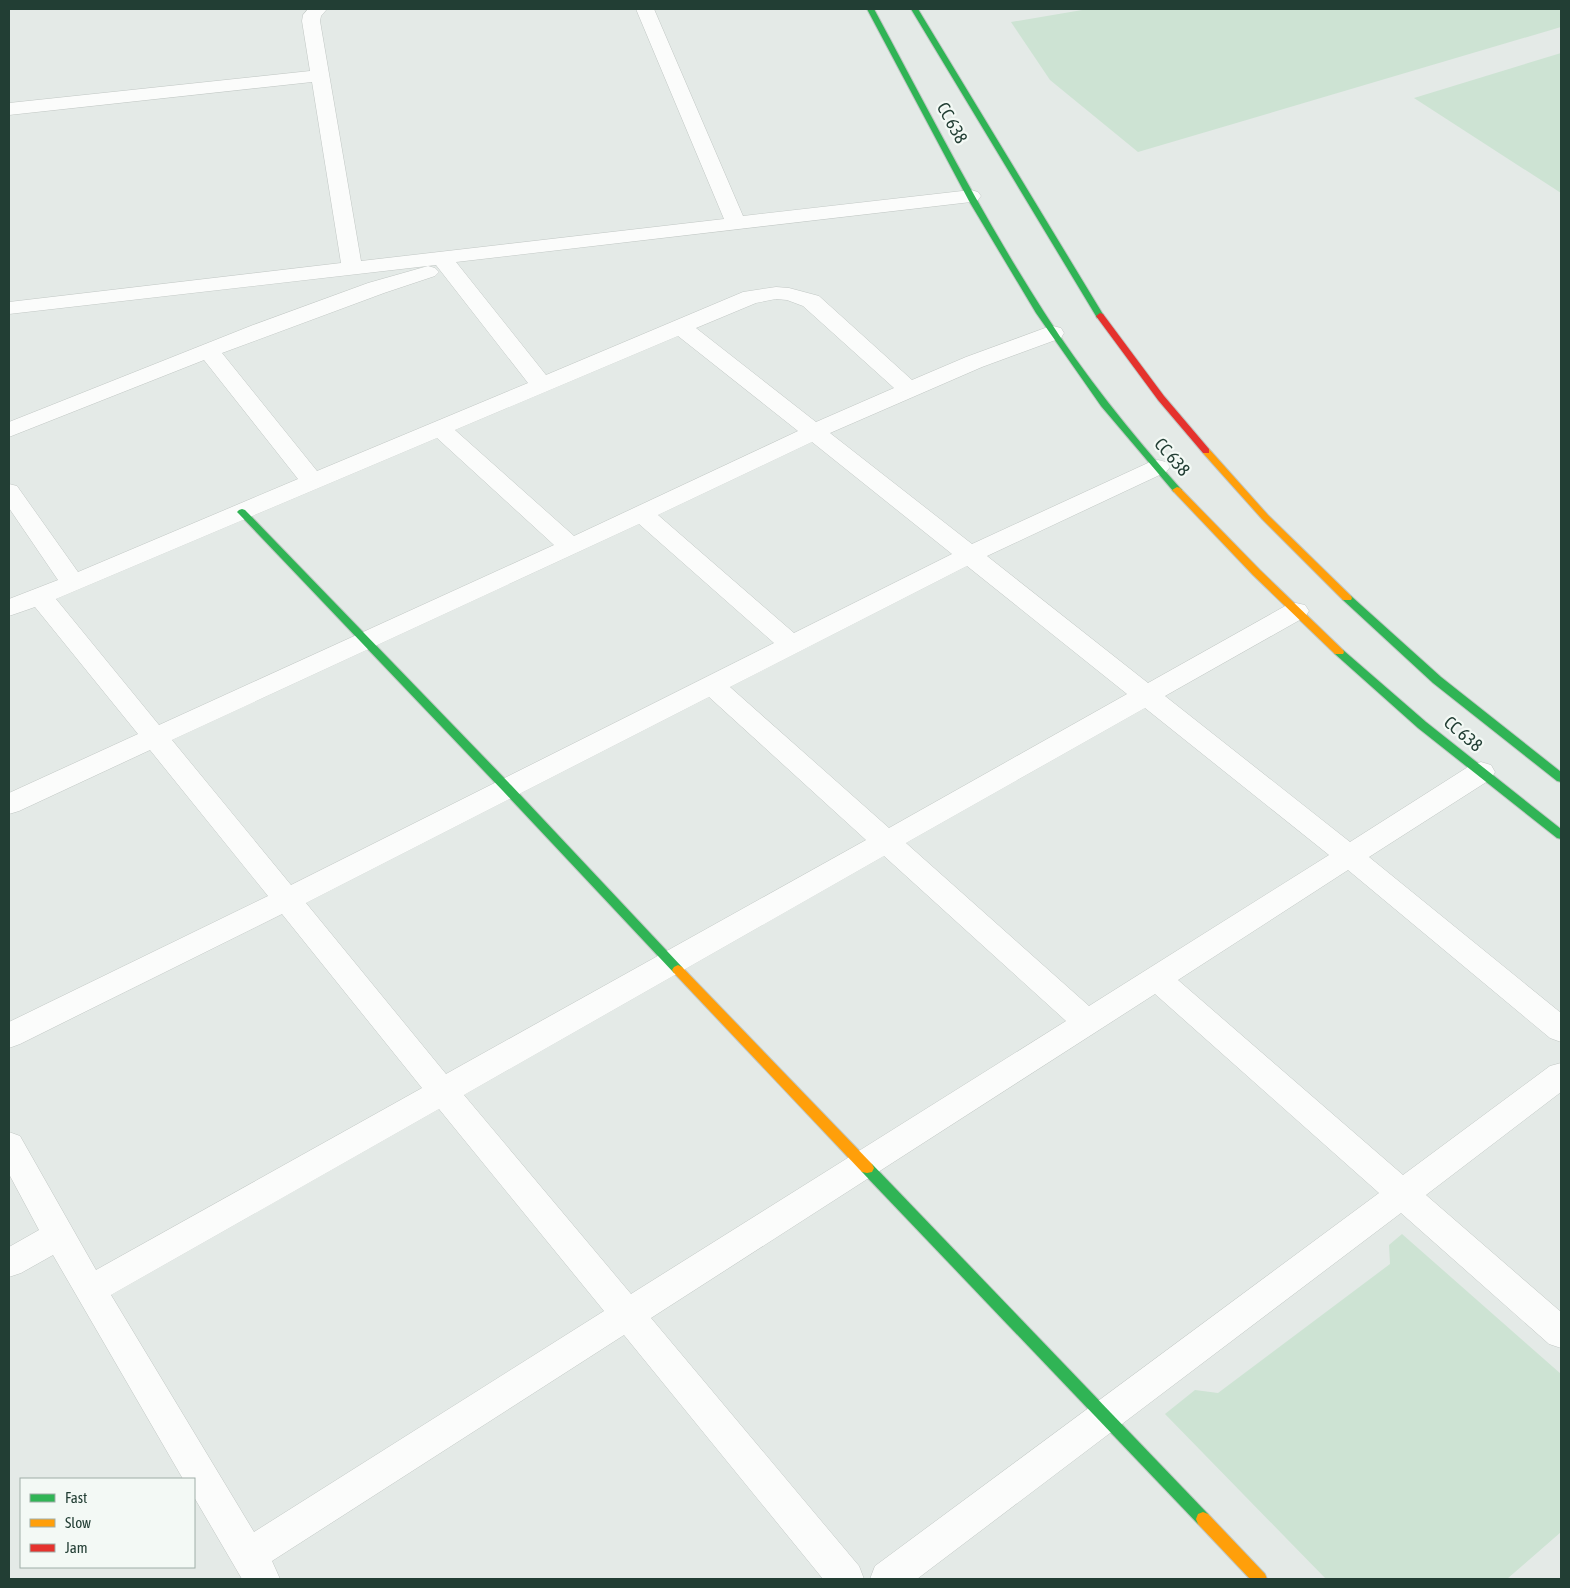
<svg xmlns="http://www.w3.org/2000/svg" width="1570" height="1588" viewBox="0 0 1570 1588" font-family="'Asap Condensed',sans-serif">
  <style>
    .green { fill: #cde3d3 }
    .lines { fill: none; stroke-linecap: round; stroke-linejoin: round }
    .street-casing { stroke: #c1c7c4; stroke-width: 1 }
    .fast-casing { stroke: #c0c7c4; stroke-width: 2 }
    .slow-casing { stroke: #c0c7c4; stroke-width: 2 }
    .jam-casing { stroke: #c0c7c4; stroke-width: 2 }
    .street { fill: #fbfcfb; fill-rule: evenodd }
    .fast { fill: #30b455; fill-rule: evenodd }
    .slow { fill: #ff9f0a; fill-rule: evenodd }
    .jam { fill: #e5322d; fill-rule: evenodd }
    .labels { text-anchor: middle; stroke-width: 4.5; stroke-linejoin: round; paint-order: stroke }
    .street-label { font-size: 18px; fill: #223e34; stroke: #f3f9f5 }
  </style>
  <rect width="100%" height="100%" fill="#e4eae7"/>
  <g class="green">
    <polygon points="1088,9 1561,9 1561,27 1138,152 1050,80 1011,22"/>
    <polygon points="1561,53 1561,193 1414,98"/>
    <polygon points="1402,1234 1561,1374 1561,1532 1507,1579 1326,1579 1165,1414 1195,1390 1218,1393 1390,1264 1389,1245"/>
  </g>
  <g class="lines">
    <g class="street-casing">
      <path id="street" d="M 308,9 L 327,9 L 321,16 L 320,21 L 361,261 L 724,219 L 636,9 L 654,9 L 743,216 L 971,190 L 978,192 L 981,196 L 978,200 L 971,202 L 456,262 L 546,375 L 743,292 L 776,287 L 789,288 L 819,296 L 912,380 L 966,357 L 1045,328 L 1053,326 L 1061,328 L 1064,333 L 1061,338 L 982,367 L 830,433 L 972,544 L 1150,462 L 1158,460 L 1166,462 L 1170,467 L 1166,472 L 987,556 L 1148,683 L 1287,605 L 1296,603 L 1305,605 L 1309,611 L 1305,617 L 1165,696 L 1350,842 L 1471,765 L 1481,762 L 1491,765 L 1495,772 L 1491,779 L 1369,857 L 1561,1013 L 1561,1042 L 1550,1038 L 1348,870 L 1178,980 L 1403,1175 L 1550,1066 L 1561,1063 L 1561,1092 L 1426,1195 L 1561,1312 L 1561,1348 L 1549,1344 L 1401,1213 L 917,1579 L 870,1579 L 875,1566 L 1379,1193 L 1155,994 L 651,1318 L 859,1566 L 864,1579 L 823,1579 L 624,1335 L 272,1561 L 280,1579 L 242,1579 L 194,1497 L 194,1479 L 183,1479 L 53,1255 L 21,1273 L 9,1277 L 9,1247 L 39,1230 L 9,1174 L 9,1132 L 20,1136 L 96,1270 L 422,1088 L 282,914 L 20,1044 L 9,1048 L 9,1022 L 268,896 L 150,750 L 19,811 L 9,814 L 9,793 L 138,734 L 35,607 L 9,616 L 9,599 L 58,580 L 9,508 L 9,484 L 17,486 L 78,572 L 298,479 L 204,360 L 9,437 L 9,422 L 253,325 L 368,283 L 428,266 L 435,268 L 439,272 L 435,276 L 384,293 L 222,353 L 317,471 L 528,383 L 436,265 L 9,314 L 9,302 L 341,263 L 312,82 L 9,115 L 9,103 L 310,71 L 302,21 L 303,15 ZM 776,299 L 787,300 L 803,306 L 894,388 L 816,422 L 696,328 L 756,303 ZM 678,336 L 798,431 L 574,536 L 455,430 ZM 437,438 L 554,545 L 159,725 L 56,599 ZM 812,442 L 952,554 L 794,633 L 658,515 ZM 639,524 L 774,643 L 291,885 L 172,740 ZM 967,566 L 1127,694 L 889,828 L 730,687 ZM 709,697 L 866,840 L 446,1074 L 306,903 ZM 1145,708 L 1329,855 L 1089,1006 L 906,843 ZM 884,856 L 1066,1021 L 631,1294 L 464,1095 ZM 439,1109 L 604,1311 L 254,1532 L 111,1295 Z"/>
    </g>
    <g class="fast-casing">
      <g id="fast">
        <path d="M 867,9 L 874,9 C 929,111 981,214 1044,312 C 1084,375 1131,433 1180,488 L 1182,490 L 1180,492 L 1174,492 L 1101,406 L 1036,313 L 969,201 Z"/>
        <polygon points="911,9 918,9 1104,316 1103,318 1097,318 1096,316"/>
        <polygon points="242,509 245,510 511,785 682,967 684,970 682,973 674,973 503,791 239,514 237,512 239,510"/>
        <polygon points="1347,595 1351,596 1441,677 1561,772 1561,782 1557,781 1433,683 1343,600 1342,598 1343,596"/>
        <polygon points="1339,649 1343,650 1426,722 1561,829 1561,839 1557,838 1418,728 1335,654 1334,652 1335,650"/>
        <polygon points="867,1163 872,1164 1208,1514 1210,1519 1208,1524 1203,1526 1198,1524 862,1172 860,1168 862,1164"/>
      </g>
    </g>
    <g class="slow-casing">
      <g id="slow">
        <polygon points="1206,448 1209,449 1268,515 1351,596 1352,598 1351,600 1343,600 1262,519 1203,453 1203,449"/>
        <polygon points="1177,487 1180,488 1260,570 1343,650 1344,652 1343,654 1335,654 1253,575 1174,492 1172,490"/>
        <polygon points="678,965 682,967 872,1164 874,1168 872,1172 867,1173 862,1172 674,973 672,970 674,967"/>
        <polygon points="1203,1512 1208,1514 1265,1574 1267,1579 1250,1579 1198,1524 1196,1519 1198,1514"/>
      </g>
    </g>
    <g class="jam-casing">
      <polygon id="jam" points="1100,313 1103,314 1164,396 1209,449 1209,453 1203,453 1158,400 1096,316"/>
    </g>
    <use href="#street" class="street"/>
    <use href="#fast" class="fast"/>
    <use href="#slow" class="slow"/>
    <use href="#jam" class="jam"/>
  </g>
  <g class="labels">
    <g class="street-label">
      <text transform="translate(952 123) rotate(61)" y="6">CC 638</text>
      <text transform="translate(1172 457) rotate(49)" y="6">CC 638</text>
      <text transform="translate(1463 734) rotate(40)" y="6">CC 638</text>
    </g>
  </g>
  <rect width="1570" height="1588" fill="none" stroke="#223e34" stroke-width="20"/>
  <rect x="20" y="1478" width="175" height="90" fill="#f3f9f5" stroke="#9faea8"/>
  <rect x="30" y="1494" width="25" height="8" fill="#30b455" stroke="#9faea8"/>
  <text x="65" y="1503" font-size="15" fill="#223e34">Fast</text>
  <rect x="30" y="1519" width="25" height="8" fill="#ff9f0a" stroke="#9faea8"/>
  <text x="65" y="1528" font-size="15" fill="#223e34">Slow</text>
  <rect x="30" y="1544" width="25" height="8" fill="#e5322d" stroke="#9faea8"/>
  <text x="65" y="1553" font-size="15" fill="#223e34">Jam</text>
</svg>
